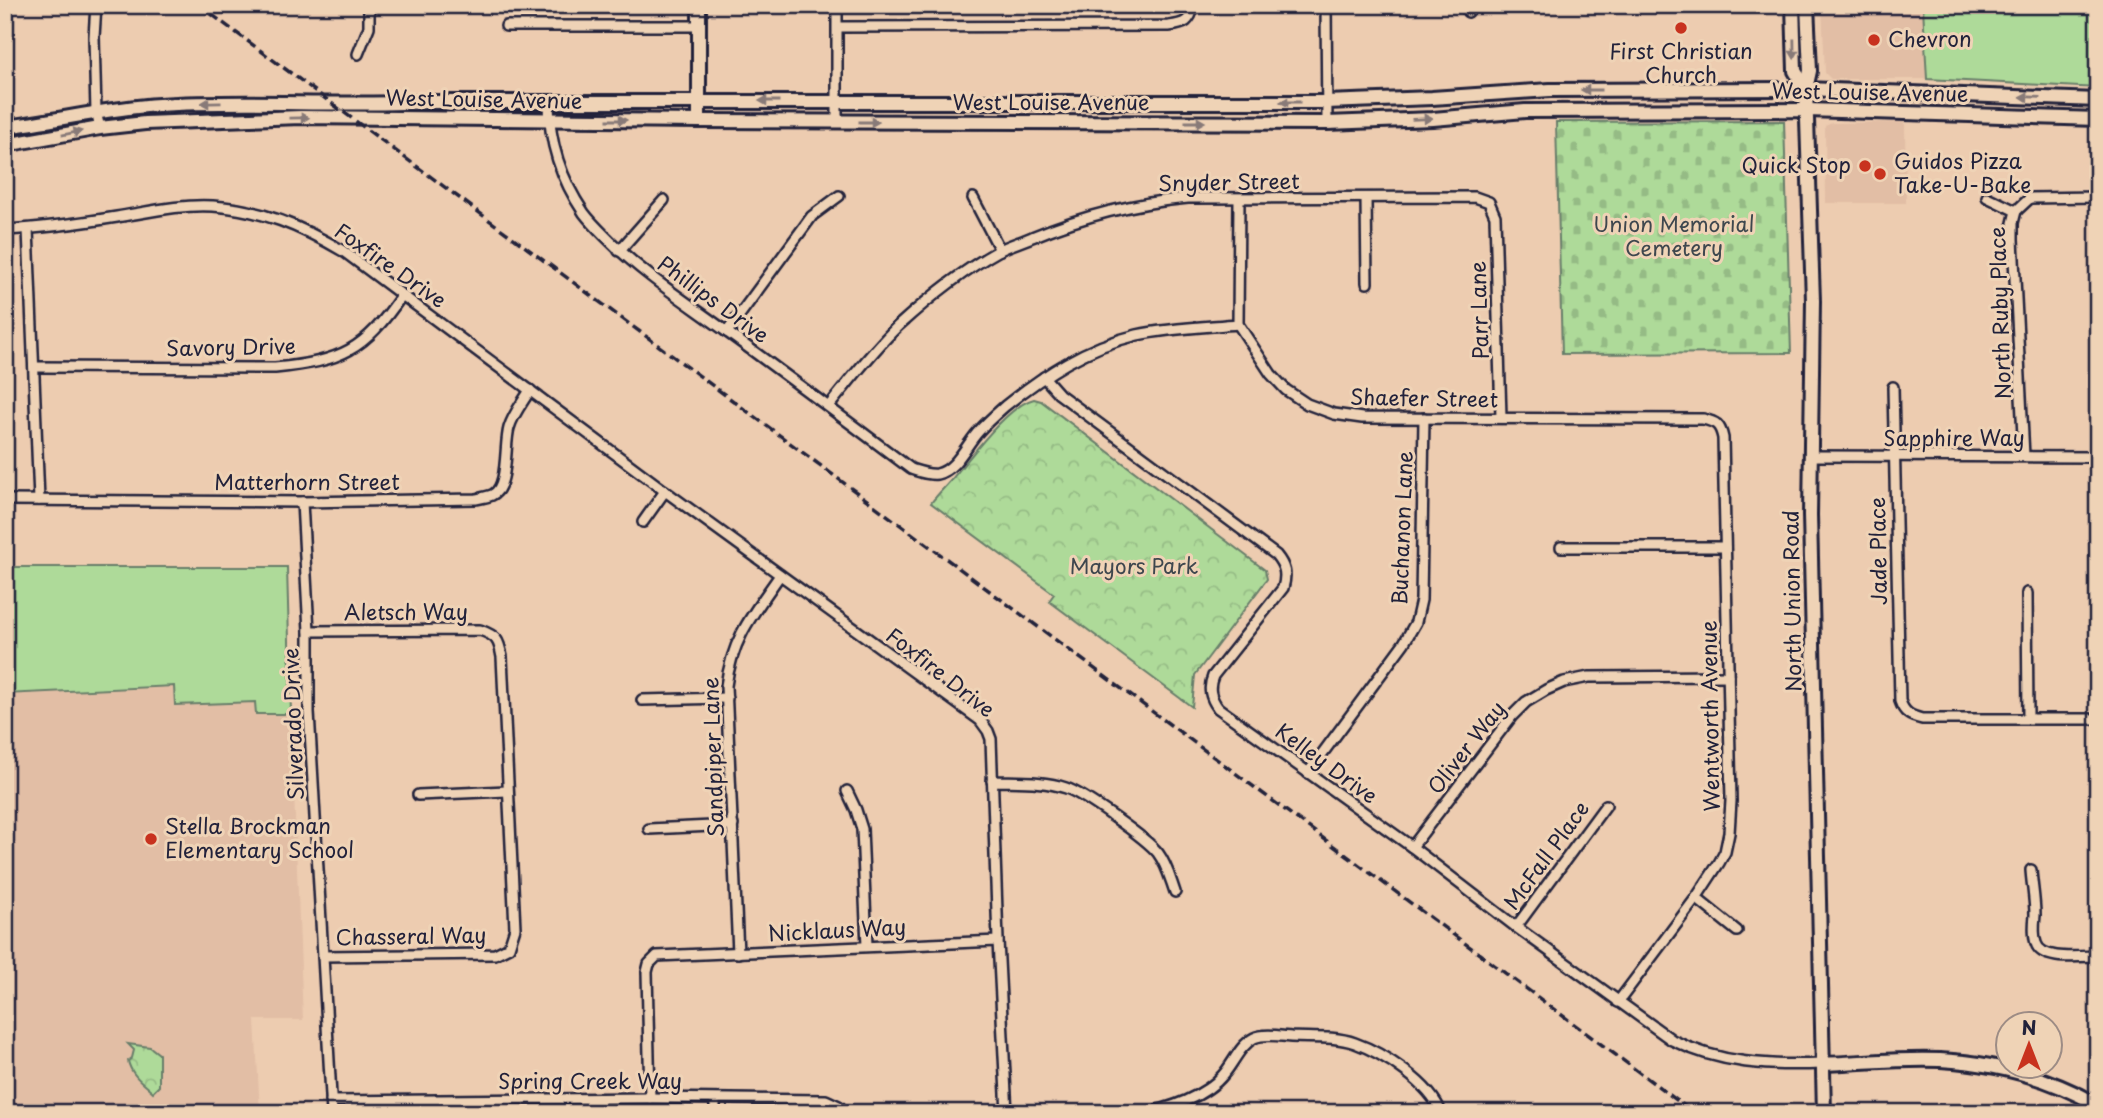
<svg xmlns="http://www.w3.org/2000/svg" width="2103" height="1118" viewBox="0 0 2103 1118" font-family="'Playpen Sans',sans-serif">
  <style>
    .built { fill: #e2bea5 }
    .grass { fill: #aeda99; stroke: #687e6a; stroke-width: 2 }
    .cemetery { fill: url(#cemetery-stones); stroke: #687e6a; stroke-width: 2 }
    .park { fill: url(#park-crowns); stroke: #687e6a; stroke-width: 2 }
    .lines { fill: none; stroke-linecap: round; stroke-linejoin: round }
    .street-casing { stroke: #22223b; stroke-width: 14 }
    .secondary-casing { stroke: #22223b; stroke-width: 18 }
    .street { stroke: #efd3b6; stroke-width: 9 }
    .secondary { stroke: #efd3b6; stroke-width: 12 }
    .rail { stroke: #22223b; stroke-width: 3.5; stroke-dasharray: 10 5; stroke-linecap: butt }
    .oneway { fill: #887a78 }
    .poi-dot { fill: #c8321e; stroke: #efd3b6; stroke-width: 2.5 }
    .labels { text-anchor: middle; stroke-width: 6; stroke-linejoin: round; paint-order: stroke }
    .poi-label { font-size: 21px; fill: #22223b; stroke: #efd3b6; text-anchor: start }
    .street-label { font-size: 21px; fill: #22223b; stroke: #efd3b6 }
    .park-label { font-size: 21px; fill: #3e474e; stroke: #efd3b6 }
  </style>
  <defs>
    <pattern id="cemetery-stones" width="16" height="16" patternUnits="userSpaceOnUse" patternTransform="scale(1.75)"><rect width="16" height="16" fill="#aeda99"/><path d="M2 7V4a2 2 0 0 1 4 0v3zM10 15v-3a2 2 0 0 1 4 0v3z" fill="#95bb85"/></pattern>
    <pattern id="park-crowns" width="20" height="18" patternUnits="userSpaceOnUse" patternTransform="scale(1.75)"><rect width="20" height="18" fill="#aeda99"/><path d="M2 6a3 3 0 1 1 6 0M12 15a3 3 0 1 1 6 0" fill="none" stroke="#95bb85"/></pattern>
  </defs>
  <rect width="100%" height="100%" fill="#edccb0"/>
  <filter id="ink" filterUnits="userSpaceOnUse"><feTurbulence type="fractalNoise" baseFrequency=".0143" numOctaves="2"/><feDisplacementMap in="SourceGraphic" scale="14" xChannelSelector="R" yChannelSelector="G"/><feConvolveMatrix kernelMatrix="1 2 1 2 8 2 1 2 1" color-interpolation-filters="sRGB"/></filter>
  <g filter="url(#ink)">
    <g class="built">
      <polygon points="1822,5 1923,6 1927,79 1831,79 1825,73"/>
      <polygon points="1905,122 1906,203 1826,203 1825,126 1832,123"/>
      <polygon points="5,567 287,567 291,718 303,1020 255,1020 260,1113 5,1113"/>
    </g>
    <g class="grass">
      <polygon points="1888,5 2098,5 2098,88 1927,79 1923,7"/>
      <polygon points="5,567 287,567 291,714 256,714 255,702 175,705 174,686 5,694"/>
    </g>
    <polygon class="cemetery" points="1784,121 1791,353 1562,354 1556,122"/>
    <g class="park">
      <path d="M 1034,399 L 1041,401 L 1265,570 L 1267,579 L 1195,675 L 1192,707 L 1049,601 L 1054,594 L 931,503 C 938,494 945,487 952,479 C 970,458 1008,405 1034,399 Z"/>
      <path d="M 128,1044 L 150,1047 L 159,1054 L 159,1086 L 153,1092 C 143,1083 131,1075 128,1061 L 132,1058 L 134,1050 Z"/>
    </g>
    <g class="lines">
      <g class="street-casing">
        <g id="street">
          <polyline points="96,5 94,37 96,112 100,128"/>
          <polyline points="837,5 837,122"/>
          <polyline points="1326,5 1327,123"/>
          <polyline points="1467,5 1468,12"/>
          <polyline points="506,26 699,26"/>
          <path d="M 838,27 L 1169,26 C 1185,24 1190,22 1194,5"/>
          <polyline points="358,54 369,27 369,5"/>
          <path d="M 549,103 C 549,143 561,179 584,213 C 590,221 598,229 605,236 C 641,273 685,301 727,332 C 789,377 850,423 911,469 C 920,472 928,475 937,474 C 956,470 966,445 978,432 C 986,423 996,414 1005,406 C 1045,374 1086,347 1137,335 C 1170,328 1204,327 1238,324"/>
          <polyline points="1987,197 2016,211"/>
          <polyline points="973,198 1000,250"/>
          <polyline points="1366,198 1367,283"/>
          <path d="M 1239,199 L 1238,324 L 1271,374 L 1286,390 L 1307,404 L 1334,414 L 1362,418 L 1703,419 C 1716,422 1720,424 1723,438 L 1731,801 L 1729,833 L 1725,852 L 1719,863 L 1696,898 L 1618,1002"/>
          <polyline points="2016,211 2013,223 2013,239 2024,456"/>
          <polyline points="2016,211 2030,198 2098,197"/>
          <polyline points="28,229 39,500"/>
          <path d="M 5,230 C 43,228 80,223 117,217 C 148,212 181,204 213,206 C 261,209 302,227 343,251 L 665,491 L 980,720 L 988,731 L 991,739 L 998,941 L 1007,1113"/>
          <polyline points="619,251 664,200"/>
          <polyline points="727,332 812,216 839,196"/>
          <path d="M 34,367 L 275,368 C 342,361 364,351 402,295"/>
          <path d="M 1044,377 L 1059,394 L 1276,555 C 1285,566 1287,574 1283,588 L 1213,676 C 1208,688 1210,697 1218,708 L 1412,847 L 1516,927 L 1672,1040 C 1720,1064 1769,1066 1822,1064"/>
          <path d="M 1893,387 L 1900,701 C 1904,713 1910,716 1922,719 L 2098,719"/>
          <path d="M 829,406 C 851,379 873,350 899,325 C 929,298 962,271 998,251 C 1009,245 1021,242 1032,237 C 1083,216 1133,203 1188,198 L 1475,197 L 1489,202 L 1495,216 L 1501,417"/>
          <polyline points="1810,456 2098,457"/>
          <path d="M 5,500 L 302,502 L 476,499 C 481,498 487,497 492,495 C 509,488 504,445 509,428 C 513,414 523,402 530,390"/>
          <polyline points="302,502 309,631 309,712 332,1113"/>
          <polyline points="643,522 665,491"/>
          <polyline points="1561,547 1725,547"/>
          <polyline points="2027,593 2028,718"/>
          <path d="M 309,631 L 480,630 C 497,636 499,640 502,657 L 515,928 L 509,947 L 495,954 L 323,956"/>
          <polyline points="642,700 727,698"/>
          <polyline points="1308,773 1404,643 1416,622 1421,600 1424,418"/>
          <path d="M 992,781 C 1016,782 1043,780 1066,788 C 1084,794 1147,839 1158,853 C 1167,865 1170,878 1175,892"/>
          <polyline points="847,791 856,810 862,829 867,946"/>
          <polyline points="418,795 507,791"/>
          <polyline points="649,829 733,825"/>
          <polyline points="1412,847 1512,716 1526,702 1546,690 1564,682 1589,677 1728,676"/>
          <path d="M 2031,870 C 2032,885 2035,900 2035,915 C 2034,924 2033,934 2036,943 C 2041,962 2082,956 2098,956"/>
          <polyline points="1696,898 1737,931"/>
          <polyline points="1516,927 1606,805"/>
          <path d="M 738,953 L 726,686 C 732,638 753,614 780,575"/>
          <polyline points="650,1098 647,972 649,964 657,956 998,941"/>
          <polyline points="715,1100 715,1113"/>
          <polyline points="331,1101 650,1098 826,1100 839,1106 843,1113"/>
          <path d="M 1142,1113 C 1168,1110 1206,1096 1223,1075 C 1233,1064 1240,1045 1254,1038 C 1264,1033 1280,1036 1291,1037 C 1312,1038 1335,1036 1355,1043 C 1383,1053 1431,1084 1441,1113"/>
        </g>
      </g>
      <g class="secondary-casing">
        <g id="secondary">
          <polyline points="699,5 699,121"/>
          <polyline points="1793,5 1795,71 1806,89"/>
          <polyline points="1807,5 1810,71 1806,89 1813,301 1810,515 1824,1113"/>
          <path d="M 5,127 C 57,121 107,108 159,105 C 248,99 337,107 426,102 L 1326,102 L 1432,98 L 1550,90 L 1806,89 L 2098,100"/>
          <polyline points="5,145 100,128 145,123 301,117 699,121 1327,123 1433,119 1525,111 1807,110 2098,119"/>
          <path d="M 1822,1064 C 1861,1063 1901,1058 1940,1060 C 1995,1063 2050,1078 2098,1105"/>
        </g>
      </g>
      <use href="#street" class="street"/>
      <use href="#secondary" class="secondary"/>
      <polyline class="rail" points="199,5 1694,1113"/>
    </g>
    <defs><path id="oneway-solid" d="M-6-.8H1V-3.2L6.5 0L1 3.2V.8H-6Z" transform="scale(1.75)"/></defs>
    <g class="oneway">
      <use href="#oneway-solid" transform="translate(1794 49) rotate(89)"/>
      <use href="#oneway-solid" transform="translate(1591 90) rotate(180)"/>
      <use href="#oneway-solid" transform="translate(2030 97) rotate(-178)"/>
      <use href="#oneway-solid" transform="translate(769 101) rotate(180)"/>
      <use href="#oneway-solid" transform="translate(1290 102) rotate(180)"/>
      <use href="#oneway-solid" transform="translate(211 103) rotate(179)"/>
      <use href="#oneway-solid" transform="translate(299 118) rotate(-1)"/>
      <use href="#oneway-solid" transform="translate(1422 119) rotate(-2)"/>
      <use href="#oneway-solid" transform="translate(617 120)"/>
      <use href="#oneway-solid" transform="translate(869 122)"/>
      <use href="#oneway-solid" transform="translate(1195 122)"/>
      <use href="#oneway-solid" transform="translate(72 133) rotate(-11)"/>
    </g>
  </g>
  <g class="poi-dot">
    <circle cx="1681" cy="28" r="7"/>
    <circle cx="1874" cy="40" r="7"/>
    <circle cx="1865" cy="166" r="7"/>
    <circle cx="1880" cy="174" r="7"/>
    <circle cx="151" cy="839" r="7"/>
  </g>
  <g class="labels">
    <g class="poi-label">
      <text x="1888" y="47">Chevron</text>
      <text x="1681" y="59" text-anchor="middle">First Christian<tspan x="1681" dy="24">Church</tspan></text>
      <text x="1894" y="169">Guidos Pizza<tspan x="1894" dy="24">Take-U-Bake</tspan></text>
      <text x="1851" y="173" text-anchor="end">Quick Stop</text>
      <text x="165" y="834">Stella Brockman<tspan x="165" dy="24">Elementary School</tspan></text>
    </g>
    <g class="street-label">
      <text transform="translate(1870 93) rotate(1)" y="7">West Louise Avenue</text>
      <text transform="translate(484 100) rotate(1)" y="7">West Louise Avenue</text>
      <text x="1051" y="110">West Louise Avenue</text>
      <text transform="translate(1229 183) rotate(-1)" y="7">Snyder Street</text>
      <text transform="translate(390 266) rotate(35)" y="7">Foxfire Drive</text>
      <text transform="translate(713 300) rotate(36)" y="7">Phillips Drive</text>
      <text transform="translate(1480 310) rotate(-92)" y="7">Parr Lane</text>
      <text transform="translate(2001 313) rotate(-92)" y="7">North Ruby Place</text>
      <text transform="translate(231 348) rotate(-1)" y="7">Savory Drive</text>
      <text transform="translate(1424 399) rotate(1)" y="7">Shaefer Street</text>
      <text x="1954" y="446">Sapphire Way</text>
      <text x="307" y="490">Matterhorn Street</text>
      <text transform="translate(1403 528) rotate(-88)" y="7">Buchanon Lane</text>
      <text transform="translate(1879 551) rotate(-91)" y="7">Jade Place</text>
      <text transform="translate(1793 601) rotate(-91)" y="7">North Union Road</text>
      <text x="406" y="620">Aletsch Way</text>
      <text transform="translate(940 673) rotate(38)" y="7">Foxfire Drive</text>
      <text transform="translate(1711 716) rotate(-91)" y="7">Wentworth Avenue</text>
      <text transform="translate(294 724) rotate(-92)" y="7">Silverado Drive</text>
      <text transform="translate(1467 748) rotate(-52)" y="7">Oliver Way</text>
      <text transform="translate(714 757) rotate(-92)" y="7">Sandpiper Lane</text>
      <text transform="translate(1326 764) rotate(36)" y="7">Kelley Drive</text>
      <text transform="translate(1547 856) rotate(-54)" y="7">McFall Place</text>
      <text transform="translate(837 931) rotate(-3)" y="7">Nicklaus Way</text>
      <text transform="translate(411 937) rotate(-1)" y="7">Chasseral Way</text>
      <text x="590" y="1089">Spring Creek Way</text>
    </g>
    <g class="park-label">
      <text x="1674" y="232">Union Memorial<tspan x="1674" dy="24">Cemetery</tspan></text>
      <text x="1134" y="574">Mayors Park</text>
    </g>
  </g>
  <rect width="2103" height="1118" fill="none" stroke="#efd3b6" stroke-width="28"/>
  <rect x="14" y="14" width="2075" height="1090" fill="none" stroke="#22223b" stroke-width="2.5" filter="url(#ink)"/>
  <g transform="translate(2029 1045)"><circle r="33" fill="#efd3b6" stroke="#9d8c85" stroke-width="2"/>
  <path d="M0-5L12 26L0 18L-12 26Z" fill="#c8321e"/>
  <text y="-10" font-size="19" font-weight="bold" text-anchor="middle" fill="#22223b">N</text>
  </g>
</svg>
